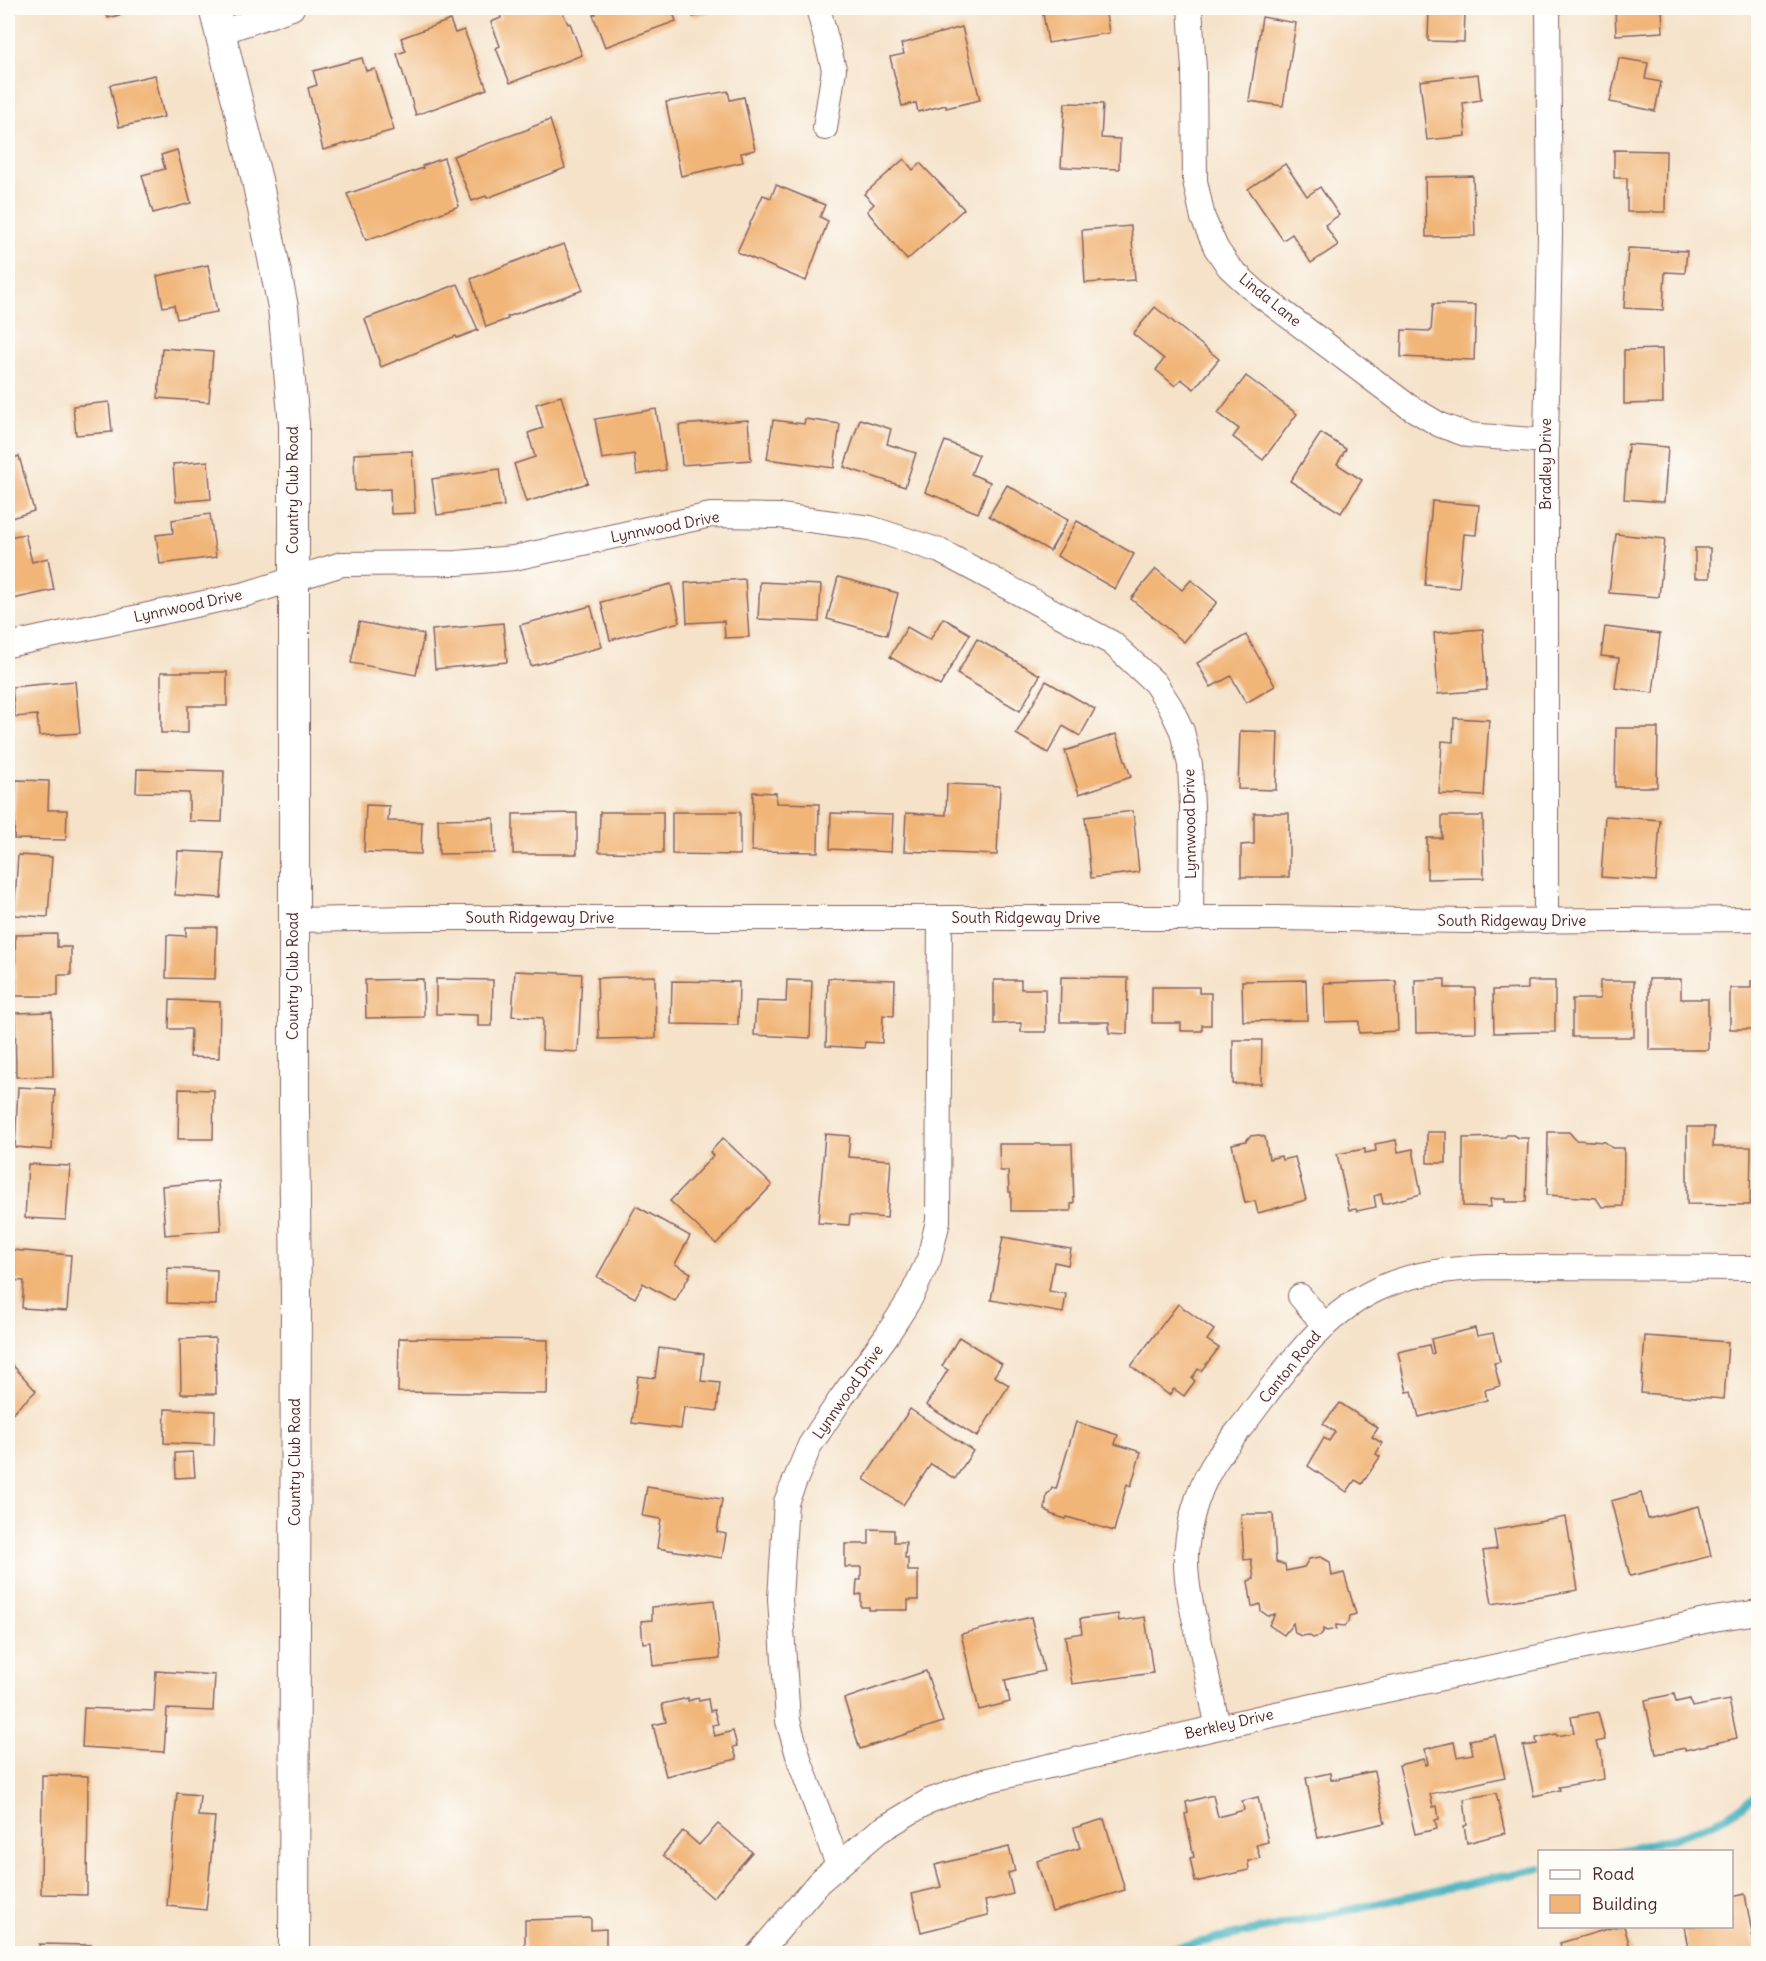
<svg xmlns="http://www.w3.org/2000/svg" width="1766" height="1961" viewBox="0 0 1766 1961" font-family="Delius,sans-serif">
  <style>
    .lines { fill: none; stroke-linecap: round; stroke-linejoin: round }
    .stream { stroke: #40afbc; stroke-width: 8 }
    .building { fill: #f1b578 }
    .minor-casing { stroke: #866362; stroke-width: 26 }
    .major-casing { stroke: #866362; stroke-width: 32 }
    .minor { stroke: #fff; stroke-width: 24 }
    .major { stroke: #fff; stroke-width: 30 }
    .labels { text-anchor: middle; stroke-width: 4.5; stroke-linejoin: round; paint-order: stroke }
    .street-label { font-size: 15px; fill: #4a1f2b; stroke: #fdfcf7 }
  </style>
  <rect width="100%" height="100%" fill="#fdfcf7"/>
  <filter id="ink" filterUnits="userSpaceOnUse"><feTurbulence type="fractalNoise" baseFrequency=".0167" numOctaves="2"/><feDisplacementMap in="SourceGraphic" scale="12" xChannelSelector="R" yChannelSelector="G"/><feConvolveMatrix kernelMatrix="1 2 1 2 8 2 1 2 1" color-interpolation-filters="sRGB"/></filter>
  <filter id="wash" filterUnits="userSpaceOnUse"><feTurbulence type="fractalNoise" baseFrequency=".008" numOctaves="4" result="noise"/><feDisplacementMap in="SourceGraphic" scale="24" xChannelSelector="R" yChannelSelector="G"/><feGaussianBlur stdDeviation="1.35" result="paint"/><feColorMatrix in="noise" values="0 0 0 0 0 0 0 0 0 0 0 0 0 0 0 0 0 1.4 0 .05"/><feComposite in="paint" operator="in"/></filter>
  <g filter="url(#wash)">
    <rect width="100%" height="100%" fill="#f5e2c9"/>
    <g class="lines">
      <g class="stream">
        <path d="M 1615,1852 C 1668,1840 1715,1830 1758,1794"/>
        <polyline points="1147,1954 1540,1868"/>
      </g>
    </g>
    <g id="blocks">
      <g class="building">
        <polygon points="105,8 144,8 108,18"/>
        <polygon points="498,8 561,8 568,24 570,23 582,55 510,83 496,48 500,46 491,22 501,18"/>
        <polygon points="594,8 671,8 676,21 605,47 593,15 596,14"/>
        <polygon points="690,8 721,8 693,17"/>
        <polygon points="1042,8 1105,8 1109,33 1048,43"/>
        <polygon points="1429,8 1472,8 1472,12 1465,11 1464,42 1428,41"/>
        <polygon points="1615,8 1662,8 1663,32 1616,35"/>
        <polygon points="1262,17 1296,23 1283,106 1249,101"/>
        <polygon points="450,20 455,33 464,30 487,89 416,115 397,54 406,51 401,38"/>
        <polygon points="962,27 980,100 946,108 946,105 918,112 916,103 902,106 890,57 904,54 901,44"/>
        <polygon points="362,58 366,71 375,69 394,130 323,150 308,88 317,85 313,71"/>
        <polygon points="1619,58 1648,63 1645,79 1661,82 1655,111 1610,102"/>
        <polygon points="1478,74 1481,100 1463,103 1466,136 1427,140 1420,81"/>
        <polygon points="155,75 164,117 119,127 110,85"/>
        <polygon points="728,91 730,100 744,97 755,150 741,153 743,162 681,176 666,102"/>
        <polygon points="1065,103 1103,104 1101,138 1120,139 1119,169 1061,167"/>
        <polygon points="550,120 565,168 487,198 486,196 472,201 453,156 529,129 529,128"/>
        <polygon points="177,150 191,203 153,213 142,175 165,169 161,155"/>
        <polygon points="1614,150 1666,151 1665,212 1627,212 1627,178 1614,178"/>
        <polygon points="444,158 459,206 381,236 380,235 366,240 347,194 423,168 422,166"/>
        <polygon points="904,159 913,170 920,163 964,209 907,260 867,211 874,204 864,194"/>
        <polygon points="1285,164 1307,196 1320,187 1339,215 1325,225 1338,245 1311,263 1292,234 1283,240 1248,189"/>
        <polygon points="1473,176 1475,236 1426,237 1425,177"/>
        <polygon points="776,185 825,205 820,217 828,221 806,281 737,252 763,195 771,198"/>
        <polygon points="1131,226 1135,280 1085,283 1082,230"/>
        <polygon points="564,244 583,290 507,317 508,319 486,327 471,279 549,248 550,249"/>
        <polygon points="1628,248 1687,251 1685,273 1665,272 1663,310 1624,308"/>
        <polygon points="208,265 217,312 177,319 174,305 163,307 157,276"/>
        <polygon points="458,284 478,330 457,338 456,336 381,367 365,319"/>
        <polygon points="1433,304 1476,305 1474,360 1401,357 1402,330 1431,331"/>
        <polygon points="1155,307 1219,359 1194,389 1181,379 1175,386 1156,370 1164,359 1133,334"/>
        <polygon points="162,348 213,352 209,402 158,398"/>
        <polygon points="1662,349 1663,403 1624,404 1624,350"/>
        <polygon points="1246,376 1297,414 1263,460 1233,437 1239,429 1218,413"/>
        <polygon points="561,396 588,483 526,502 514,464 535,457 528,433 543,428 536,404"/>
        <polygon points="109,402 112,432 76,435 73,406"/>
        <polygon points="656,409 666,470 637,475 634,454 602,459 595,419"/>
        <polygon points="805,419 840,424 834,468 767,459 773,420 804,424"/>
        <polygon points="860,419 891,429 887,444 916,453 905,487 844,467"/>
        <polygon points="748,420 751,460 682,465 679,425"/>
        <polygon points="1321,433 1346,449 1337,464 1362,480 1341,513 1290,481"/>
        <polygon points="945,441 979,455 971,474 990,482 978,513 925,492"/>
        <polygon points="1628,444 1668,447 1664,502 1624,499"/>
        <polygon points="412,451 415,513 391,514 390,489 355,491 354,454"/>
        <polygon points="19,456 34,511 8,519 8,460"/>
        <polygon points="208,461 211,499 176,502 173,464"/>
        <polygon points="499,469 504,506 437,515 432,479"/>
        <polygon points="1007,485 1068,520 1050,551 989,516"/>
        <polygon points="1432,501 1479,505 1476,535 1464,534 1459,588 1425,585"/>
        <polygon points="210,514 216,557 160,564 156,535 173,533 172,520"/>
        <polygon points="1077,521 1134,554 1115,589 1057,556"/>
        <polygon points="25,534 32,562 48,558 54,590 8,600 8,537"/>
        <polygon points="1616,534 1665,539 1659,597 1609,593"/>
        <rect x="1695" y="548" width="15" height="30"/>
        <polygon points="1156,569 1182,590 1191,580 1217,602 1184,642 1131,599"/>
        <polygon points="838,577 898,593 887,635 827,619"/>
        <polygon points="745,579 749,637 725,638 724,621 687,623 685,583"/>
        <polygon points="760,582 821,585 819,622 758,619"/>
        <polygon points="671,584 680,622 610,640 601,602"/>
        <polygon points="591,606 602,647 531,666 520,625"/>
        <polygon points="943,618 970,634 940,686 890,657 907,627 930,640"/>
        <polygon points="359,622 424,634 416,675 351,663"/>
        <polygon points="503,623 507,662 435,669 432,630"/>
        <polygon points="1605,627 1660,634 1653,693 1615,688 1619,658 1601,656"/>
        <polygon points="1483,629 1487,690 1438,694 1434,633"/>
        <polygon points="1246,635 1275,686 1246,703 1231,676 1211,687 1197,663"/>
        <polygon points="977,639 1040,675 1020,711 957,674"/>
        <polygon points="161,672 227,672 227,706 188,706 188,733 161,733"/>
        <polygon points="75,681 80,733 39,736 37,715 15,717 12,687"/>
        <polygon points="1046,681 1095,709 1080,736 1063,726 1048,753 1016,734"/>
        <polygon points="1454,718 1489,720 1484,796 1439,794 1442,741 1453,742"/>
        <polygon points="1616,728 1658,728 1657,787 1615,787"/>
        <polygon points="1240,731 1278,732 1276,790 1238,789"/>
        <polygon points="1116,734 1131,777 1079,794 1065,751"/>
        <polygon points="137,769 224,771 222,822 189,821 189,793 136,792"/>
        <polygon points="16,780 49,781 48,810 67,810 66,840 14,839"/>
        <polygon points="947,784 1000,786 997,855 904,851 906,813 946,815"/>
        <polygon points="753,792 776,793 776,803 819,804 818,852 752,851"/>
        <polygon points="366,805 389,806 388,821 422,822 421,854 364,852"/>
        <polygon points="1133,811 1139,872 1091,878 1085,817"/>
        <polygon points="600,812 663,812 663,853 599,852"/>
        <polygon points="672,812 740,812 740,855 672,854"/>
        <polygon points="577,813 577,854 513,854 513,814"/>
        <polygon points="831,813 893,815 891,852 830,849"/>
        <polygon points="1254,813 1289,813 1289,877 1241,877 1241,845 1254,844"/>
        <polygon points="1442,816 1483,816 1484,878 1427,879 1427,838 1442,838"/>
        <polygon points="1605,816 1660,820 1656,881 1601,877"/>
        <polygon points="494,818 495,853 439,854 438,819"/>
        <polygon points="178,851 224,853 221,898 175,895"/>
        <polygon points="18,855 52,857 48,917 14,915"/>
        <polygon points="186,927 217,927 215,979 166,978 167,935 186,936"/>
        <polygon points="57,934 57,947 71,947 71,975 58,975 58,996 16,996 15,935"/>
        <polygon points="515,971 582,974 578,1052 542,1050 543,1018 512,1016"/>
        <polygon points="655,976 656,1038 599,1039 597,978"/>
        <polygon points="1061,977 1128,978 1127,1034 1109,1033 1109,1022 1060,1022"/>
        <polygon points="828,978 895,980 894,1016 883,1015 882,1043 865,1042 864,1048 826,1046"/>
        <polygon points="423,979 424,1017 366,1018 365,980"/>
        <polygon points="436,979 493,980 492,1026 478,1026 478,1015 436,1014"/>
        <polygon points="1445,979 1445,988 1475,988 1476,1032 1416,1033 1415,980"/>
        <polygon points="1649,979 1681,979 1681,999 1708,999 1708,1050 1649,1050"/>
        <polygon points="787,980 812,981 810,1038 754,1035 756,1001 786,1002"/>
        <polygon points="994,980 1021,980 1021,989 1045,989 1046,1032 1021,1032 1021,1023 994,1024"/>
        <polygon points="1306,980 1307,1020 1243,1021 1242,981"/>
        <polygon points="672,981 739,982 738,1025 671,1024"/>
        <polygon points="1396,981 1398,1031 1359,1033 1359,1021 1325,1022 1324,983"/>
        <polygon points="1528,981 1555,981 1555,1032 1494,1033 1493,990 1528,989"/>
        <polygon points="1600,981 1634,981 1634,1037 1572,1037 1572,999 1600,999"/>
        <polygon points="1751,981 1758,981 1758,1029 1730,1029 1730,988 1751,988"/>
        <polygon points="1152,987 1199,987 1199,993 1211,993 1211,1025 1202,1025 1202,1031 1181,1031 1181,1023 1152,1023"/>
        <polygon points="170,1000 220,1002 219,1058 190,1057 191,1029 169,1029"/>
        <polygon points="52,1012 53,1076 16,1077 15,1013"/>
        <polygon points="1233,1040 1262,1040 1261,1084 1233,1084"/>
        <polygon points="18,1087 55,1089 52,1150 15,1147"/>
        <polygon points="179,1089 214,1090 213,1139 178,1139"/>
        <polygon points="1687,1127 1714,1127 1713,1147 1751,1147 1750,1205 1687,1204"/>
        <rect x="1427" y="1132" width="19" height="31"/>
        <polygon points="1548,1132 1569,1132 1576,1140 1605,1142 1612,1148 1624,1148 1623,1206 1602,1207 1596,1198 1547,1195"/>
        <polygon points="825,1134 850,1136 848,1157 891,1160 887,1218 850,1215 849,1225 818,1223"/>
        <polygon points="1259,1135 1265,1137 1269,1159 1281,1156 1282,1160 1295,1157 1306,1200 1258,1213 1255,1201 1245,1203 1232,1144 1246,1141 1250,1136"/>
        <polygon points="1507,1135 1513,1135 1518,1138 1528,1138 1526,1202 1505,1202 1505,1199 1490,1199 1491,1207 1463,1206 1463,1138 1505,1137"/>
        <polygon points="723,1138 772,1185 716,1244 670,1201 713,1156 710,1152"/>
        <polygon points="1396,1140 1398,1152 1413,1149 1421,1194 1383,1204 1381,1194 1374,1196 1376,1207 1357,1211 1356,1209 1349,1210 1337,1154 1365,1149 1365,1153 1376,1151 1375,1144"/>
        <polygon points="999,1144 1072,1144 1074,1203 1071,1204 1071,1211 1011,1211 1011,1192 1009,1192 1008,1171 1000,1171"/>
        <polygon points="28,1164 70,1166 66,1220 25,1218"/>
        <polygon points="218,1181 221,1230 165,1235 162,1186"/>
        <polygon points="636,1206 690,1236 675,1264 691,1273 675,1301 643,1283 635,1298 597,1277"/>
        <polygon points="1003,1237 1071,1249 1068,1265 1054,1262 1049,1291 1066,1294 1063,1313 991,1300"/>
        <polygon points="12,1250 71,1255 67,1311 22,1308 24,1281 9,1280"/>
        <polygon points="168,1268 217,1270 216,1305 167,1303"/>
        <polygon points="1178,1304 1214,1330 1207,1340 1219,1348 1201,1371 1198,1369 1192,1378 1195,1381 1184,1396 1174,1389 1169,1395 1131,1366"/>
        <polygon points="1475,1328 1477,1336 1493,1333 1500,1362 1494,1363 1500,1386 1485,1390 1487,1400 1419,1417 1412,1391 1407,1392 1398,1352 1429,1345 1431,1354 1434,1353 1431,1339"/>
        <polygon points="1645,1336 1728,1342 1724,1399 1641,1393"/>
        <polygon points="959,1337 1002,1364 994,1376 1009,1385 977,1437 926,1405 948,1370 942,1366"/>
        <polygon points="215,1338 216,1394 181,1394 180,1339"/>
        <polygon points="399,1338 548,1340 547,1394 398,1392"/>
        <polygon points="659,1348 704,1354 701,1381 720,1383 717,1411 684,1407 681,1429 632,1423 638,1376 655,1378"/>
        <polygon points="8,1360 36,1391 8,1417"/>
        <polygon points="1340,1403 1378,1428 1372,1437 1382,1443 1376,1454 1380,1457 1362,1484 1355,1480 1347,1492 1308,1466 1324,1438 1329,1441 1335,1432 1323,1424"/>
        <polygon points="165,1409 215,1411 214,1445 164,1443"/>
        <polygon points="910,1409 973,1451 955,1479 931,1464 903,1505 864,1479"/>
        <polygon points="1076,1422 1118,1435 1115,1444 1141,1452 1131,1486 1127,1484 1114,1531 1067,1517 1066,1519 1050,1514 1050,1512 1045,1510 1047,1494 1050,1492 1052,1488 1056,1489"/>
        <polygon points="193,1452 195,1477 176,1478 175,1453"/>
        <polygon points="1755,1464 1758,1464 1758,1505 1754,1505"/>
        <polygon points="647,1487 722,1499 717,1532 726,1534 722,1558 657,1548 661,1519 642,1516"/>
        <polygon points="1641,1493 1648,1519 1699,1506 1711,1556 1630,1576 1611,1501"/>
        <polygon points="1241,1514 1273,1514 1276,1562 1285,1565 1286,1571 1304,1567 1309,1559 1321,1557 1330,1562 1332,1576 1344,1573 1356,1614 1350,1616 1349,1622 1345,1626 1336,1625 1336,1629 1327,1631 1323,1629 1323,1632 1320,1636 1313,1638 1308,1635 1301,1636 1295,1633 1293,1623 1284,1635 1269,1625 1275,1614 1268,1616 1261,1611 1260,1604 1252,1607 1248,1581 1254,1579 1251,1559 1244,1560"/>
        <polygon points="1566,1517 1578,1590 1492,1604 1483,1551 1497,1549 1494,1530"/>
        <polygon points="869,1529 894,1530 894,1542 906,1542 905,1558 908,1558 908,1571 918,1571 918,1600 908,1600 908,1610 869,1610 869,1607 861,1607 861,1594 856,1595 857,1580 861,1580 861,1567 845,1567 845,1544 869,1544"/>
        <polygon points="714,1600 720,1659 653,1666 651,1642 643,1643 641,1621 652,1620 652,1607"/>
        <polygon points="1118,1614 1119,1621 1145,1617 1153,1673 1072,1684 1065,1636 1082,1633 1080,1619"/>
        <polygon points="1031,1617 1044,1671 1005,1680 1010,1702 979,1710 961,1634"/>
        <polygon points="156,1671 215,1675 213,1711 167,1709 164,1752 82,1747 84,1708 154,1711"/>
        <polygon points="926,1671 943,1722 860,1749 844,1699"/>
        <polygon points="1674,1694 1676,1702 1690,1699 1692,1707 1729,1700 1737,1738 1685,1750 1685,1748 1656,1754 1645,1700"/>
        <polygon points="688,1698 688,1701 698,1698 699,1701 708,1699 710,1711 714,1710 718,1724 712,1725 715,1736 733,1731 737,1746 733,1747 737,1759 666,1776 653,1725 666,1722 662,1704"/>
        <polygon points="1598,1712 1605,1740 1596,1742 1598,1749 1601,1751 1604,1779 1559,1787 1560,1790 1534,1796 1523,1746 1537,1744 1536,1738 1556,1734 1557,1736 1574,1733 1571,1717"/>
        <polygon points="1495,1735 1505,1777 1430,1794 1433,1807 1437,1806 1439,1819 1435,1820 1437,1829 1415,1834 1399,1765 1424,1759 1425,1765 1428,1764 1425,1749 1454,1742 1457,1757 1473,1754 1470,1740"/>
        <polygon points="1374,1771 1385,1823 1318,1838 1306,1778 1330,1773 1331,1780"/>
        <polygon points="42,1775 88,1776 87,1895 41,1894"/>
        <polygon points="177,1793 200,1795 198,1816 215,1817 206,1910 167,1906"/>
        <polygon points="1496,1793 1505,1833 1467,1843 1464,1826 1467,1825 1464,1799"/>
        <polygon points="1213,1795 1218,1817 1244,1810 1242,1801 1258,1797 1268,1842 1256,1845 1260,1858 1248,1861 1249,1870 1195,1882 1190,1858 1194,1857 1185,1814 1188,1813 1186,1802"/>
        <polygon points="1104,1819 1125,1890 1052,1912 1037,1861 1080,1848 1074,1828"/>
        <polygon points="718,1824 752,1852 713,1898 663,1855 683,1831 699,1845"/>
        <polygon points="1009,1847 1015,1871 1008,1873 1013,1894 985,1901 988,1915 921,1932 912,1894 941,1887 935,1865"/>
        <polygon points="1745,1894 1755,1950 1738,1954 1689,1954 1684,1926 1732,1926 1732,1897"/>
        <polygon points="591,1918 591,1930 606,1929 606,1954 525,1954 525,1920"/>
        <polygon points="1618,1926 1624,1926 1632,1954 1563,1954 1560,1943"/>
        <polygon points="39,1944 92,1945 91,1954 39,1954"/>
      </g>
    </g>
  </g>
  <g filter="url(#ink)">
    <use href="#blocks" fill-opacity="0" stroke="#866362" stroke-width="1.5"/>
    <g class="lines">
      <g class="minor-casing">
        <g id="minor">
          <polyline points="818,8 834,69 825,128"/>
          <polyline points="1190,8 1194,69 1195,181 1203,218 1216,248 1229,267 1256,292 1408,406 1440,425 1468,435 1546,441"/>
          <polyline points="221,32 292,8"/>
          <polyline points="8,645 246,594 342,564 457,563 514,558 711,515 780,516 870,528 940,551 1112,643 1155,683 1170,706 1182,731 1190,765 1192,806 1191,919"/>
          <polyline points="293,920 415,918 1278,918 1467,921 1758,919"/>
          <polyline points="1546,921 1546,441 1550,234 1548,8"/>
          <polyline points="1300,1296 1324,1325"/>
          <path d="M 1218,1727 C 1212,1701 1207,1674 1201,1647 C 1194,1617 1185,1586 1186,1554 C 1188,1525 1197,1492 1212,1467 C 1223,1448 1239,1431 1252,1413 C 1289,1364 1326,1310 1385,1286 C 1417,1272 1452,1269 1487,1267 L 1758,1268"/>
          <polyline points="838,1865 800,1762 788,1721 780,1599 786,1502 810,1445 842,1397 887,1335 910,1299 929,1259 938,1221 940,918"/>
          <polyline points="758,1954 819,1882 879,1831 929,1801 984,1781 1267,1716 1714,1619 1758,1612"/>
        </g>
      </g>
      <g class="major-casing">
        <polyline id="major" points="214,8 257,180 283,307 294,424 294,1113 296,1297 294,1954"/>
      </g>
      <use href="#minor" class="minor"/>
      <use href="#major" class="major"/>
    </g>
  </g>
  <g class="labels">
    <g class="street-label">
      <text transform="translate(1270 300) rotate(39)" y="5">Linda Lane</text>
      <text transform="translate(1546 464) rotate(-90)" y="5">Bradley Drive</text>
      <text transform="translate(293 490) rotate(-90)" y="5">Country Club Road</text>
      <text transform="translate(665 527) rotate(-11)" y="5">Lynnwood Drive</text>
      <text transform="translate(188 606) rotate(-12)" y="5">Lynnwood Drive</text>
      <text transform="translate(1190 824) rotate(-91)" y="5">Lynnwood Drive</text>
      <text x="540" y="923">South Ridgeway Drive</text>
      <text x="1026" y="923">South Ridgeway Drive</text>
      <text x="1512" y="926">South Ridgeway Drive</text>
      <text transform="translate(293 976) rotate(-90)" y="5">Country Club Road</text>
      <text transform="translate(1290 1367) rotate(-51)" y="5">Canton Road</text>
      <text transform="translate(848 1392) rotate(-55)" y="5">Lynnwood Drive</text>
      <text transform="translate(295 1462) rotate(-90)" y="5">Country Club Road</text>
      <text transform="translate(1229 1724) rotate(-13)" y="5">Berkley Drive</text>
    </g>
  </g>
  <rect width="1766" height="1961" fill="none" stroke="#fdfcf7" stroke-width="30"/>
  <rect x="1538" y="1850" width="195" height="78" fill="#fdfcf7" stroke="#b5a4a5" stroke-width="1.5"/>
  <rect x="1550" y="1870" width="30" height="9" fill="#ffffff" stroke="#b5a4a5" stroke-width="1.5"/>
  <text x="1592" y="1880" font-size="18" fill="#4a1f2b">Road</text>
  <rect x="1550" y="1895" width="30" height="18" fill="#f1b578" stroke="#b5a4a5" stroke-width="1.5"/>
  <text x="1592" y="1910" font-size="18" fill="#4a1f2b">Building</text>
</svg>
